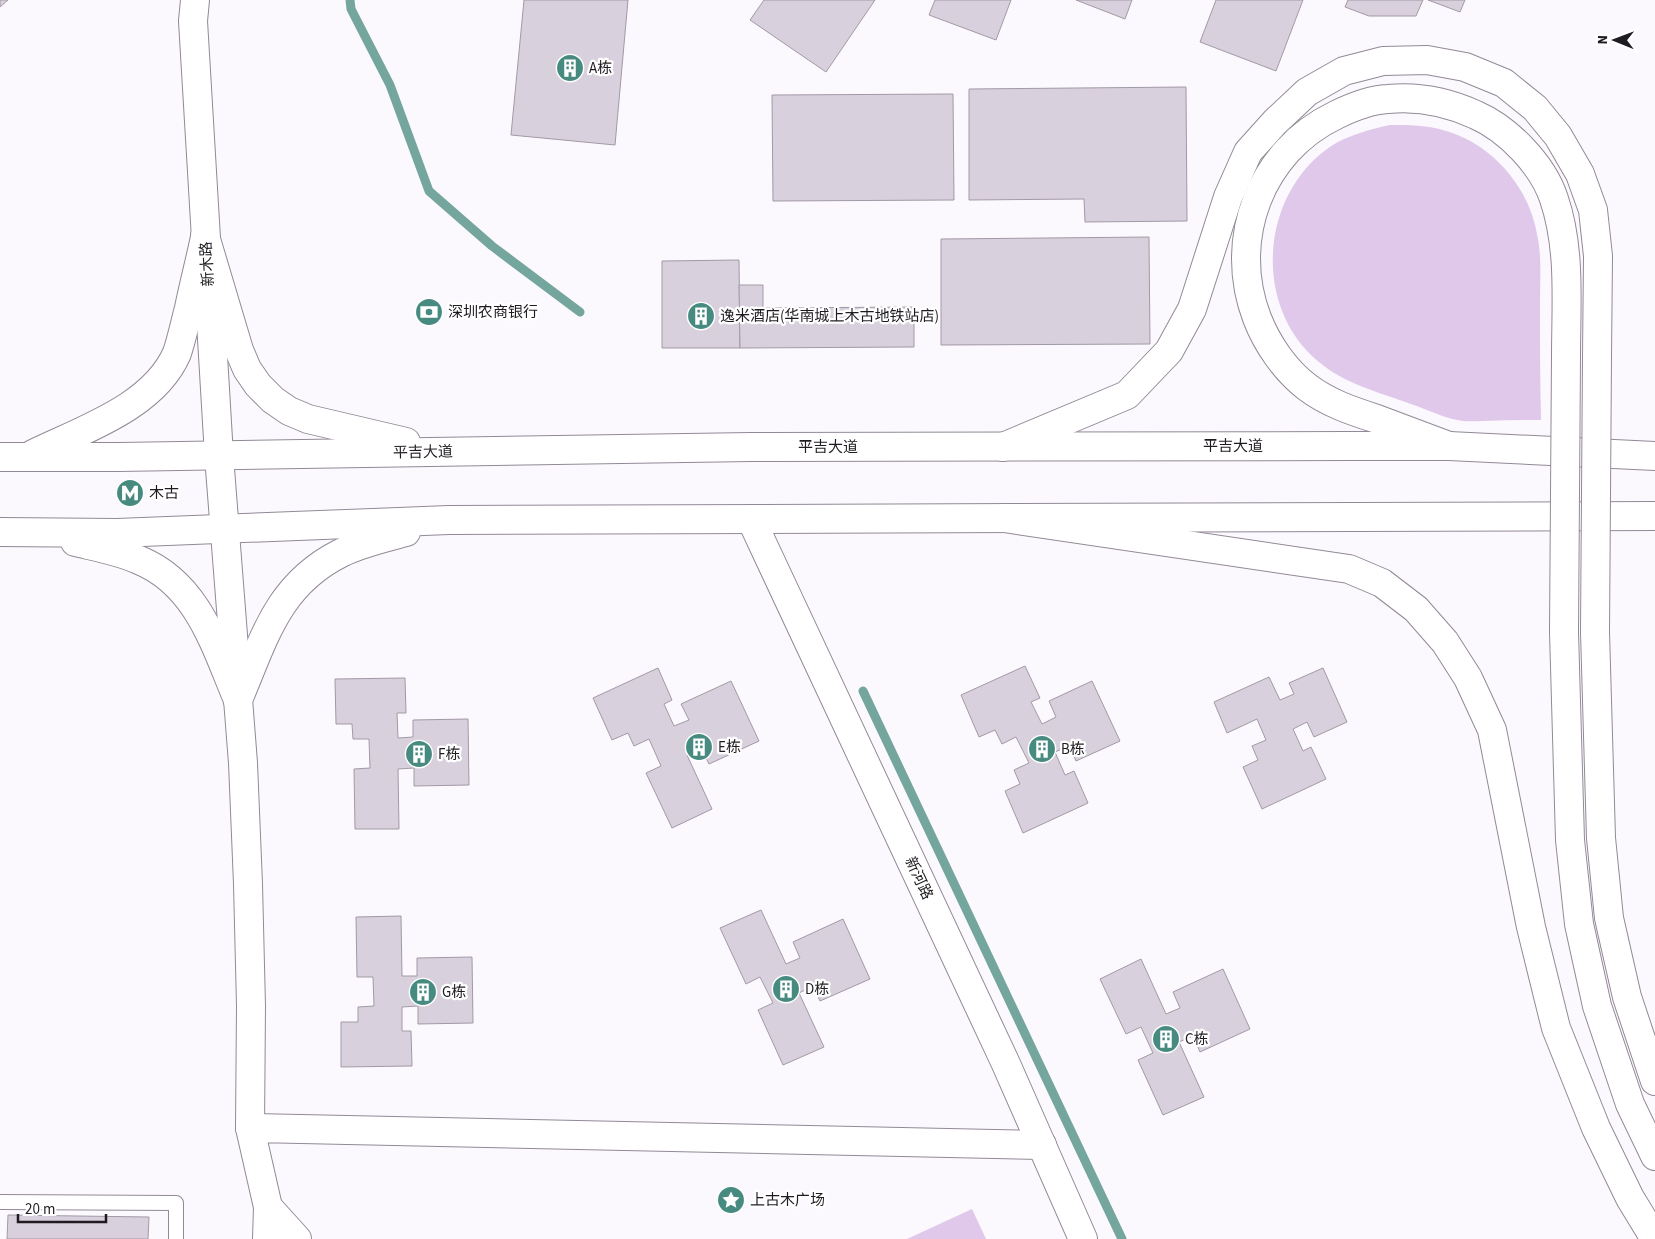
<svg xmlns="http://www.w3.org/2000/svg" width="1655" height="1239" viewBox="0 0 1655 1239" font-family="'Source Sans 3','Noto Sans SC',sans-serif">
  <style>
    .green { fill: #dfc8e9 }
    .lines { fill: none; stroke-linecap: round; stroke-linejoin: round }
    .stream { stroke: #75a69d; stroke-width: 9 }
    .building { fill: #d9d0dd; stroke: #a299a6 }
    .service-casing { stroke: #928996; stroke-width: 16 }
    .minor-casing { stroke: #928996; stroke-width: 30 }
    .tertiary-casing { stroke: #928996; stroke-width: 30 }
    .primary-casing { stroke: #928996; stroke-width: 30 }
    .motorway-casing { stroke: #928996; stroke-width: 30 }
    .service { stroke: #fff; stroke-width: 14 }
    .minor { stroke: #fff; stroke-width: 28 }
    .tertiary { stroke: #fff; stroke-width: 28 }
    .primary { stroke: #fff; stroke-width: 28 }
    .motorway { stroke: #fff; stroke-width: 28 }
    .motorway-bridge-casing { stroke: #928996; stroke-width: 30; stroke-linecap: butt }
    .motorway-bridge { stroke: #fff; stroke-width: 28 }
    .labels { text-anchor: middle; stroke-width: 4.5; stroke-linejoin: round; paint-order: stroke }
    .poi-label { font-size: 15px; fill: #1f1b20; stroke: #fff; text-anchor: start }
    .street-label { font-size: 15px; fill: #1f1b20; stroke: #fff }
  </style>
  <rect width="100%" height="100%" fill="#fcf9fe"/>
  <g class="green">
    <path d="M 1390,125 C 1409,125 1428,125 1446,131 C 1492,144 1529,187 1537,234 C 1542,256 1540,280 1540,302 C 1540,342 1540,381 1541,420 C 1522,420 1503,420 1484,421 C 1475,421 1465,422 1457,420 C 1442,417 1426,409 1411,404 C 1381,393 1349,385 1324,366 C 1250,312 1258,190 1336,143 C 1353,134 1371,129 1390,125 Z"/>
    <polygon points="972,1209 986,1239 907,1239"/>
  </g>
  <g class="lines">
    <g class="stream">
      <polyline points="350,0 351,9 390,85 429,191 492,246 580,312"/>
      <polyline points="863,691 1122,1239"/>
    </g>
  </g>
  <g class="building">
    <polygon points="0,0 8,0 0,7"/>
    <polygon points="524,0 628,0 615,145 511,135"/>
    <polygon points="764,0 875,0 826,72 750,20"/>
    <polygon points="935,0 1011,0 996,40 929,15"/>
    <polygon points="1076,0 1132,0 1125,19"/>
    <polygon points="1216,0 1303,0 1276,71 1200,42"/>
    <polygon points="1348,0 1423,0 1416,16 1369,16 1345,7"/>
    <polygon points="1428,0 1465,0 1460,12"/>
    <polygon points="1186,87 1187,221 1085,222 1084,199 969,200 969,89"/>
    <polygon points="953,94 954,200 773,201 772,95"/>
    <polygon points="1149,237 1150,344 941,345 941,239"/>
    <polygon points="739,260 740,348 662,348 662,261"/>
    <polygon points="739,285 763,285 763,308 914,307 914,347 740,348"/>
    <polygon points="1025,666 1040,698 1031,702 1042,724 1056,717 1049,701 1092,681 1120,741 1076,761 1069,746 1055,752 1065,775 1074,771 1088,803 1023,833 1005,791 1020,784 1014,770 1029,763 1016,737 1002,744 995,730 979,737 961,695"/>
    <polygon points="658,668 672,700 664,704 674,726 689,720 681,704 731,681 759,741 709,764 701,748 687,755 712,809 672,828 646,773 661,766 649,739 634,746 628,733 612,740 593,698"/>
    <polygon points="1323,668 1347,722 1314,737 1307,722 1293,729 1303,751 1311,747 1326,779 1262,809 1243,767 1258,760 1252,746 1266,740 1257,719 1227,733 1214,702 1269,677 1280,700 1294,694 1289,683"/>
    <polygon points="405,678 406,713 397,713 398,738 413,737 413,720 468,719 469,785 414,786 414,768 398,769 399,829 355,829 354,769 370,768 369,739 353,739 352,724 336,724 335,679"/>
    <polygon points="761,910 786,964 800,958 793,942 843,919 870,979 820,1001 813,986 799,993 824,1047 783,1065 758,1010 773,1003 760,977 746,984 720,928"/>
    <polygon points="401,916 402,976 417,976 417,958 472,957 473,1023 418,1024 418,1006 402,1007 402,1031 411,1031 412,1066 341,1067 341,1022 358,1022 358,1007 374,1006 373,977 357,977 356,917"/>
    <polygon points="1141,959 1166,1014 1180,1008 1173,992 1223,969 1250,1029 1200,1052 1193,1036 1179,1042 1204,1097 1163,1115 1138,1060 1153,1053 1141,1027 1126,1034 1100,979"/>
    <polygon points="8,1215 149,1217 148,1239 7,1239"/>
  </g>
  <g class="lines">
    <g class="service-casing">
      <polyline id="service" points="0,1202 176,1203 176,1239"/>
    </g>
    <g class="minor-casing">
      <g id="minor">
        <polyline points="751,519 1006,1064 1083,1239"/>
        <polyline points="268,1207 297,1239"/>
        <polyline points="267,1239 268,1207 250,1128 1042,1145"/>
      </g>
    </g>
    <g class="tertiary-casing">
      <polyline id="tertiary" points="195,0 193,21 219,456 243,763 248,884 251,1006 250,1128"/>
    </g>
    <g class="primary-casing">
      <g id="primary">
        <polyline points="205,236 239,350 247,369 258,385 273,400 289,411 308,419 406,442"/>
        <path d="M 33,454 C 82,430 154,407 177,353 C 182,338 185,323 189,308 C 194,284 200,261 205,237"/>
        <polyline points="0,457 118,457 751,447 1349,446 1449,446 1655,456"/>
        <polyline points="0,532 117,533 449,520 1655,516"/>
        <path d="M 75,542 C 96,547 119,551 139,560 C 198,584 215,646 238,700"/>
        <path d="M 238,700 C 264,639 277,585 341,553 C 361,543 384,538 406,532"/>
      </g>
    </g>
    <g class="motorway-casing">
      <g id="motorway">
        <path d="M 1449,446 C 1425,437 1401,428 1377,419 C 1352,411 1328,403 1307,387 C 1285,370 1267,344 1257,318 C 1227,240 1260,151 1336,115 C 1352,107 1370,100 1388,99 C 1419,96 1448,102 1476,115 C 1508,129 1543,165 1554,199 C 1571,249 1566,304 1566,357"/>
        <polyline points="1003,447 1127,395 1169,351 1192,309 1228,197 1248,152 1275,122 1307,92 1344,71 1383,61 1427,60 1465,67 1504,83 1535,108 1558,136 1580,174 1593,210 1598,256 1597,357"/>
        <polyline points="1004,518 1349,569 1382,583 1416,609 1445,642 1468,678 1492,730 1531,927 1556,1028 1596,1128 1630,1198 1655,1239"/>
        <polyline points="1564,632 1570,840 1579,924 1597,1006 1630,1104 1655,1156"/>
        <polyline points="1595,632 1601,838 1609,918 1627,997 1655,1081"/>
      </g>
    </g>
    <use href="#service" class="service"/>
    <use href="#minor" class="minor"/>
    <use href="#tertiary" class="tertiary"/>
    <use href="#primary" class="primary"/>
    <use href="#motorway" class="motorway"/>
    <g class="motorway-bridge-casing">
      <g id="motorway-bridge">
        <polyline points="1564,632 1566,357"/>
        <polyline points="1595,632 1597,357"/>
      </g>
    </g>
    <use href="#motorway-bridge" class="motorway-bridge"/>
  </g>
  <defs>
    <g id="building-disc" transform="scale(1.4375)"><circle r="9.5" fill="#478b80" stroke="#fff"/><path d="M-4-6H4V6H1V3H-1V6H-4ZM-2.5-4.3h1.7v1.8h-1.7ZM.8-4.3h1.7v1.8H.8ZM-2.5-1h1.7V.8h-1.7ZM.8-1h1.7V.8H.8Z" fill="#fff"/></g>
    <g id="bank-disc" transform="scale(1.4375)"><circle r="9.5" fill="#478b80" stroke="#fff"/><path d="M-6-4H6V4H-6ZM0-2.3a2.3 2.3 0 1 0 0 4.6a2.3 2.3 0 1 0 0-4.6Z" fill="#fff"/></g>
    <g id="metro-disc" transform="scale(1.4375)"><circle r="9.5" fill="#478b80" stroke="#fff"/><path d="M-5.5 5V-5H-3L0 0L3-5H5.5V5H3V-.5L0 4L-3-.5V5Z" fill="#fff"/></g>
    <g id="sight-disc" transform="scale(1.4375)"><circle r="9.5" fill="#478b80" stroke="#fff"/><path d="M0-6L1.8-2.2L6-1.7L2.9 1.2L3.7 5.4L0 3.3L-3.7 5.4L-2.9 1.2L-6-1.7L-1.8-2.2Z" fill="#fff"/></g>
  </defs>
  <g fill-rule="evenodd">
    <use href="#building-disc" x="570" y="68"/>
    <use href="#bank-disc" x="429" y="312"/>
    <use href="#building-disc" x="701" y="316"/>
    <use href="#metro-disc" x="130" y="493"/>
    <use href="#building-disc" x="699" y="747"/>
    <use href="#building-disc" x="1042" y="749"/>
    <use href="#building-disc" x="419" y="754"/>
    <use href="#building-disc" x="786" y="989"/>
    <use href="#building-disc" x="423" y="992"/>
    <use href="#building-disc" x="1166" y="1039"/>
    <use href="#sight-disc" x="731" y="1200"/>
  </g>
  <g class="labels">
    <g class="poi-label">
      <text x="589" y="73">A栋</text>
      <text x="448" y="317">深圳农商银行</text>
      <text x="720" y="321">逸米酒店(华南城上木古地铁站店)</text>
      <text x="149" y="498">木古</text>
      <text x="718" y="752">E栋</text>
      <text x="1061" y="754">B栋</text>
      <text x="438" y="759">F栋</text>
      <text x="805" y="994">D栋</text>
      <text x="442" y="997">G栋</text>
      <text x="1185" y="1044">C栋</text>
      <text x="750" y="1205">上古木广场</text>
    </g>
    <g class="street-label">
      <text transform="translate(207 264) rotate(-93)" y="5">新木路</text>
      <text x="1233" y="451">平吉大道</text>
      <text x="828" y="452">平吉大道</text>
      <text transform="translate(423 452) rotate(-1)" y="5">平吉大道</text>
      <text transform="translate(919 878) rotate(65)" y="5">新河路</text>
    </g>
  </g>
  <g transform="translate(1615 40) rotate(271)" stroke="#ffffff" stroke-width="4" paint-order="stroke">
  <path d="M0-4L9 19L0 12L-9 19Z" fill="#1f1b20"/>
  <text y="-8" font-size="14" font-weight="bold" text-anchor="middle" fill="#1f1b20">N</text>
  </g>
  <path d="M18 1214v8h88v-8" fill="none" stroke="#1f1b20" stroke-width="2.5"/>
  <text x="25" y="1214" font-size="15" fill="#1f1b20" stroke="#ffffff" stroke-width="4" paint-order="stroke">20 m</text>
</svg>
